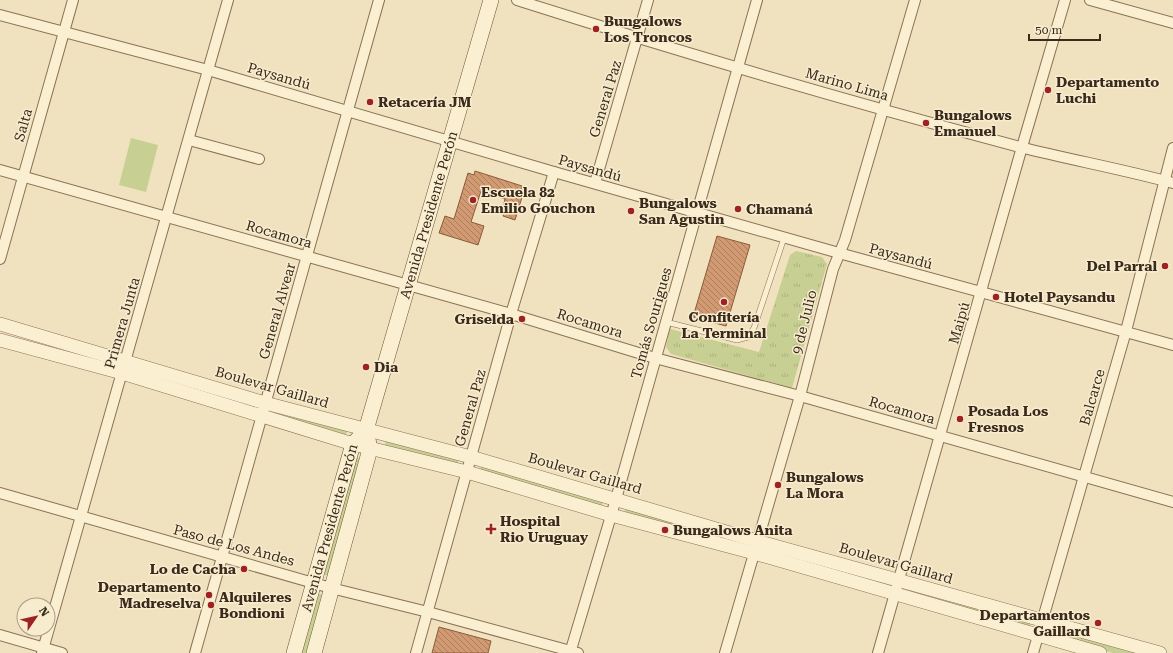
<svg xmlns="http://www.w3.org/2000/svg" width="1173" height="653" viewBox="0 0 1173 653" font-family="'Roboto Serif',serif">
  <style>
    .green { fill: #c8cf92 }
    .park { fill: url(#park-tufts) }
    .building { fill: url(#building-back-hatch); stroke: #8c5a3a }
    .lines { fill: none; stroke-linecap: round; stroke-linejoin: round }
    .service-casing { stroke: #8b7256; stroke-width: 6 }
    .minor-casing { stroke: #8b7256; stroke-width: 12 }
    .tertiary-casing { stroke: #8b7256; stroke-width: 14 }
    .secondary-casing { stroke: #6c5339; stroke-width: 16 }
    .service { stroke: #fbefd2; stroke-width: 5 }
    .minor { stroke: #fbefd2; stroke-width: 10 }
    .tertiary { stroke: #fbefd2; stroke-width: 13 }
    .secondary { stroke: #fbefd2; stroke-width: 15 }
    .poi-dot { fill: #9e2223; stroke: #f8eccf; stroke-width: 1.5 }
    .labels { text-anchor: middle; stroke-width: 3; stroke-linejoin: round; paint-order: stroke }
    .poi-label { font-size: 14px; font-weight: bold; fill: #392a1c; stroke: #f8eccf; text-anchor: start }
    .street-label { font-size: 14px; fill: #392a1c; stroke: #f8eccf }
  </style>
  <defs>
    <pattern id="park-tufts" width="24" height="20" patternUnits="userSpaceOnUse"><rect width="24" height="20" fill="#c8cf92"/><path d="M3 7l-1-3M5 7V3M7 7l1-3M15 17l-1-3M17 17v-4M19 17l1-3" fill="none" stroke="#adb27d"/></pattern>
    <pattern id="building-back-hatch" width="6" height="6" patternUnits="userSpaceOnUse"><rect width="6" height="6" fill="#d29a72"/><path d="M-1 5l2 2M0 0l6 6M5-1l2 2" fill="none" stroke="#ab7e5d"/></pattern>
  </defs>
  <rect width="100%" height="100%" fill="#f1e2bf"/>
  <g class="green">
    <polygon points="131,138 158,145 146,192 119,185"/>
    <polygon points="275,410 347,431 345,438 273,418"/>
    <polygon points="386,440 459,459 457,466 384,448"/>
    <polygon points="356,457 361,459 328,576 323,574"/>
    <polygon points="481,466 604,500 601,507 479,474"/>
    <polygon points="626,508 749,542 747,549 624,515"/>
    <polygon points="909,588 1031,622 1029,629 907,595"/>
    <polygon points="319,594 324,595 308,653 302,653"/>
    <polygon points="1054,629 1142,653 1113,653 1052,636"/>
  </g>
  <polygon class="park" points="796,251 822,257 827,264 792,388 671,354 666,347 670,329 759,352 790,255"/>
  <g class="building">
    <polygon points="475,171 522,186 520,193 523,194 515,220 503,216 506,208 503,207 505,199 481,191 471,222 484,226 478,245 439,233 445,216 454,219 468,173 474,175"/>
    <polygon points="717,236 750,245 726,326 693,317"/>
    <polygon points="439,627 491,641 488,653 432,653"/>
  </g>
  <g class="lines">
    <g class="service-casing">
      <polyline id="service" points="666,322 737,340 748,337 754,328 784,238"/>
    </g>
    <g class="minor-casing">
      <g id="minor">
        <path d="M 517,0 C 683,53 851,102 1020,147 C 1071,160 1122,169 1173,183"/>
        <polyline points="1090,0 1173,23"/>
        <polyline points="0,15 208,70 554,172 839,253 1173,345"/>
        <polyline points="189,140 259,159"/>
        <polyline points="0,170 511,314 655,358 800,396 1173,502"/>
        <polyline points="595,183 648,0"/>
        <polyline points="0,259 73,0"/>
        <polyline points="0,493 331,588 428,612 578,653"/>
        <polyline points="0,635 62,653"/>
        <polyline points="42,653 228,0"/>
        <polyline points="195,653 379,0"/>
        <polyline points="416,653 511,314 554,172"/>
        <polyline points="570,653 616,499 757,0"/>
        <polyline points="725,653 800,396 833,269 845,240 915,0"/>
        <polyline points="878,653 1022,147 1065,0"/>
        <polyline points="1033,653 1126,331 1173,148"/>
      </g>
    </g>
    <g class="tertiary-casing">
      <g id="tertiary">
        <polyline points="0,324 265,403 471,457 757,541 1160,653"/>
        <polyline points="0,340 122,373 353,444 467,472 611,515 754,553 1100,653"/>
      </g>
    </g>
    <g class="secondary-casing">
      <g id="secondary">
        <path id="s1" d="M 294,653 L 353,444 L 366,430"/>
        <path id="s2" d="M 314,653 L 370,449 L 366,430 L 491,0"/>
      </g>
    </g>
    <use href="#service" class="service"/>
    <use href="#minor" class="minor"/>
    <use href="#tertiary" class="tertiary"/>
    <use href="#secondary" class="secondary"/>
  </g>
  <g class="poi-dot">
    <circle cx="596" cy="29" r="4"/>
    <circle cx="1048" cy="90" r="4"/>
    <circle cx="370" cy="102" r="4"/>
    <circle cx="926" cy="123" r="4"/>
    <circle cx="473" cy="200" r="4"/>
    <circle cx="738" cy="209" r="4"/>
    <circle cx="631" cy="211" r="4"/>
    <circle cx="1165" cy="266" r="4"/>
    <circle cx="996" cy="297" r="4"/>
    <circle cx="724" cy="302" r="4"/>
    <circle cx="522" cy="319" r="4"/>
    <circle cx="366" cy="367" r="4"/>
    <circle cx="960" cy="419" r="4"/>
    <circle cx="778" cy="485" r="4"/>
    <path d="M489 523h4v4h4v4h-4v4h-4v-4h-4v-4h4z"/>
    <circle cx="665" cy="530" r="4"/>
    <circle cx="244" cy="569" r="4"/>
    <circle cx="209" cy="595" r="4"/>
    <circle cx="211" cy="605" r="4"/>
    <circle cx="1098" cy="623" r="4"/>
  </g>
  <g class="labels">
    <g class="poi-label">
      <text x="604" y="26">Bungalows<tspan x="604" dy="16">Los Troncos</tspan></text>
      <text x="1056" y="87">Departamento<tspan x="1056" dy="16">Luchi</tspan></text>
      <text x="378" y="107">Retacería JM</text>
      <text x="934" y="120">Bungalows<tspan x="934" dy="16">Emanuel</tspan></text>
      <text x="481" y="197">Escuela 82<tspan x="481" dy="16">Emilio Gouchon</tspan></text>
      <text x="639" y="208">Bungalows<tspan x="639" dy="16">San Agustin</tspan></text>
      <text x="746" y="214">Chamaná</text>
      <text x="1157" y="271" text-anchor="end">Del Parral</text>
      <text x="1004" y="302">Hotel Paysandu</text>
      <text x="724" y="322" text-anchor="middle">Confitería<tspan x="724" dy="16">La Terminal</tspan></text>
      <text x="514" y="324" text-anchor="end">Griselda</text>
      <text x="374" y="372">Dia</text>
      <text x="968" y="416">Posada Los<tspan x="968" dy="16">Fresnos</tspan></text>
      <text x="786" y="482">Bungalows<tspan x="786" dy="16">La Mora</tspan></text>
      <text x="500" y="526">Hospital<tspan x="500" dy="16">Rio Uruguay</tspan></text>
      <text x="673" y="535">Bungalows Anita</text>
      <text x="236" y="574" text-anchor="end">Lo de Cacha</text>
      <text x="201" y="592" text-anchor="end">Departamento<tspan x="201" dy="16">Madreselva</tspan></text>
      <text x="219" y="602">Alquileres<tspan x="219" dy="16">Bondioni</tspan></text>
      <text x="1090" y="620" text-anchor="end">Departamentos<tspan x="1090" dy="16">Gaillard</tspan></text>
    </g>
    <g class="street-label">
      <text transform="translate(279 76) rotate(16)" y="5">Paysandú</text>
      <text transform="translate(847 84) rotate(16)" y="5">Marino Lima</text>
      <text transform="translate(605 99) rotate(-73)" y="5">General Paz</text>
      <text transform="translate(23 125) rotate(-74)" y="5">Salta</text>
      <text transform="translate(590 168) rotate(16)" y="5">Paysandú</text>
      <text dy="5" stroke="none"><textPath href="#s2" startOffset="455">Avenida Presidente Perón</textPath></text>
      <text transform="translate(279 234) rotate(16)" y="5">Rocamora</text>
      <text transform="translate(901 256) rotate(15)" y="5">Paysandú</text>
      <text transform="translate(277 311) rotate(-74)" y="5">General Alvear</text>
      <text transform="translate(804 322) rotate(-76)" y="5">9 de Julio</text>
      <text transform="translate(122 323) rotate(-74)" y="5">Primera Junta</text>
      <text transform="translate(590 323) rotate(17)" y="5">Rocamora</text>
      <text transform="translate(651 323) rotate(-74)" y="5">Tomás Sourigues</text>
      <text transform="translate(959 323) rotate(-74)" y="5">Maipú</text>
      <text transform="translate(272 387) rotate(16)" y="5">Boulevar Gaillard</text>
      <text transform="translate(1092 397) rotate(-74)" y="5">Balcarce</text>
      <text transform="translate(470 408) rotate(-74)" y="5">General Paz</text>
      <text transform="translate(902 410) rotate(16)" y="5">Rocamora</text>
      <text transform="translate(585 473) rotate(16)" y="5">Boulevar Gaillard</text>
      <text dy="5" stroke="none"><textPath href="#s1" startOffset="130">Avenida Presidente Perón</textPath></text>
      <text transform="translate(234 545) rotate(15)" y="5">Paso de Los Andes</text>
      <text transform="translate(896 563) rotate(16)" y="5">Boulevar Gaillard</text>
    </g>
  </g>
  <g transform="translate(36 617) rotate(56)"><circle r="19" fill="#f8eccf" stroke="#ac9e87"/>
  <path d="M0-3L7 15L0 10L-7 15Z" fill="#9e2223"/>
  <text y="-6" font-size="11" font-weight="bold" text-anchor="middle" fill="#392a1c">N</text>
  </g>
  <path d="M1029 34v6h71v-6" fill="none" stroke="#392a1c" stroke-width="2"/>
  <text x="1035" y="34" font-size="12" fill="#392a1c" stroke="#f8eccf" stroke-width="3" paint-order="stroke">50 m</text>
</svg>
